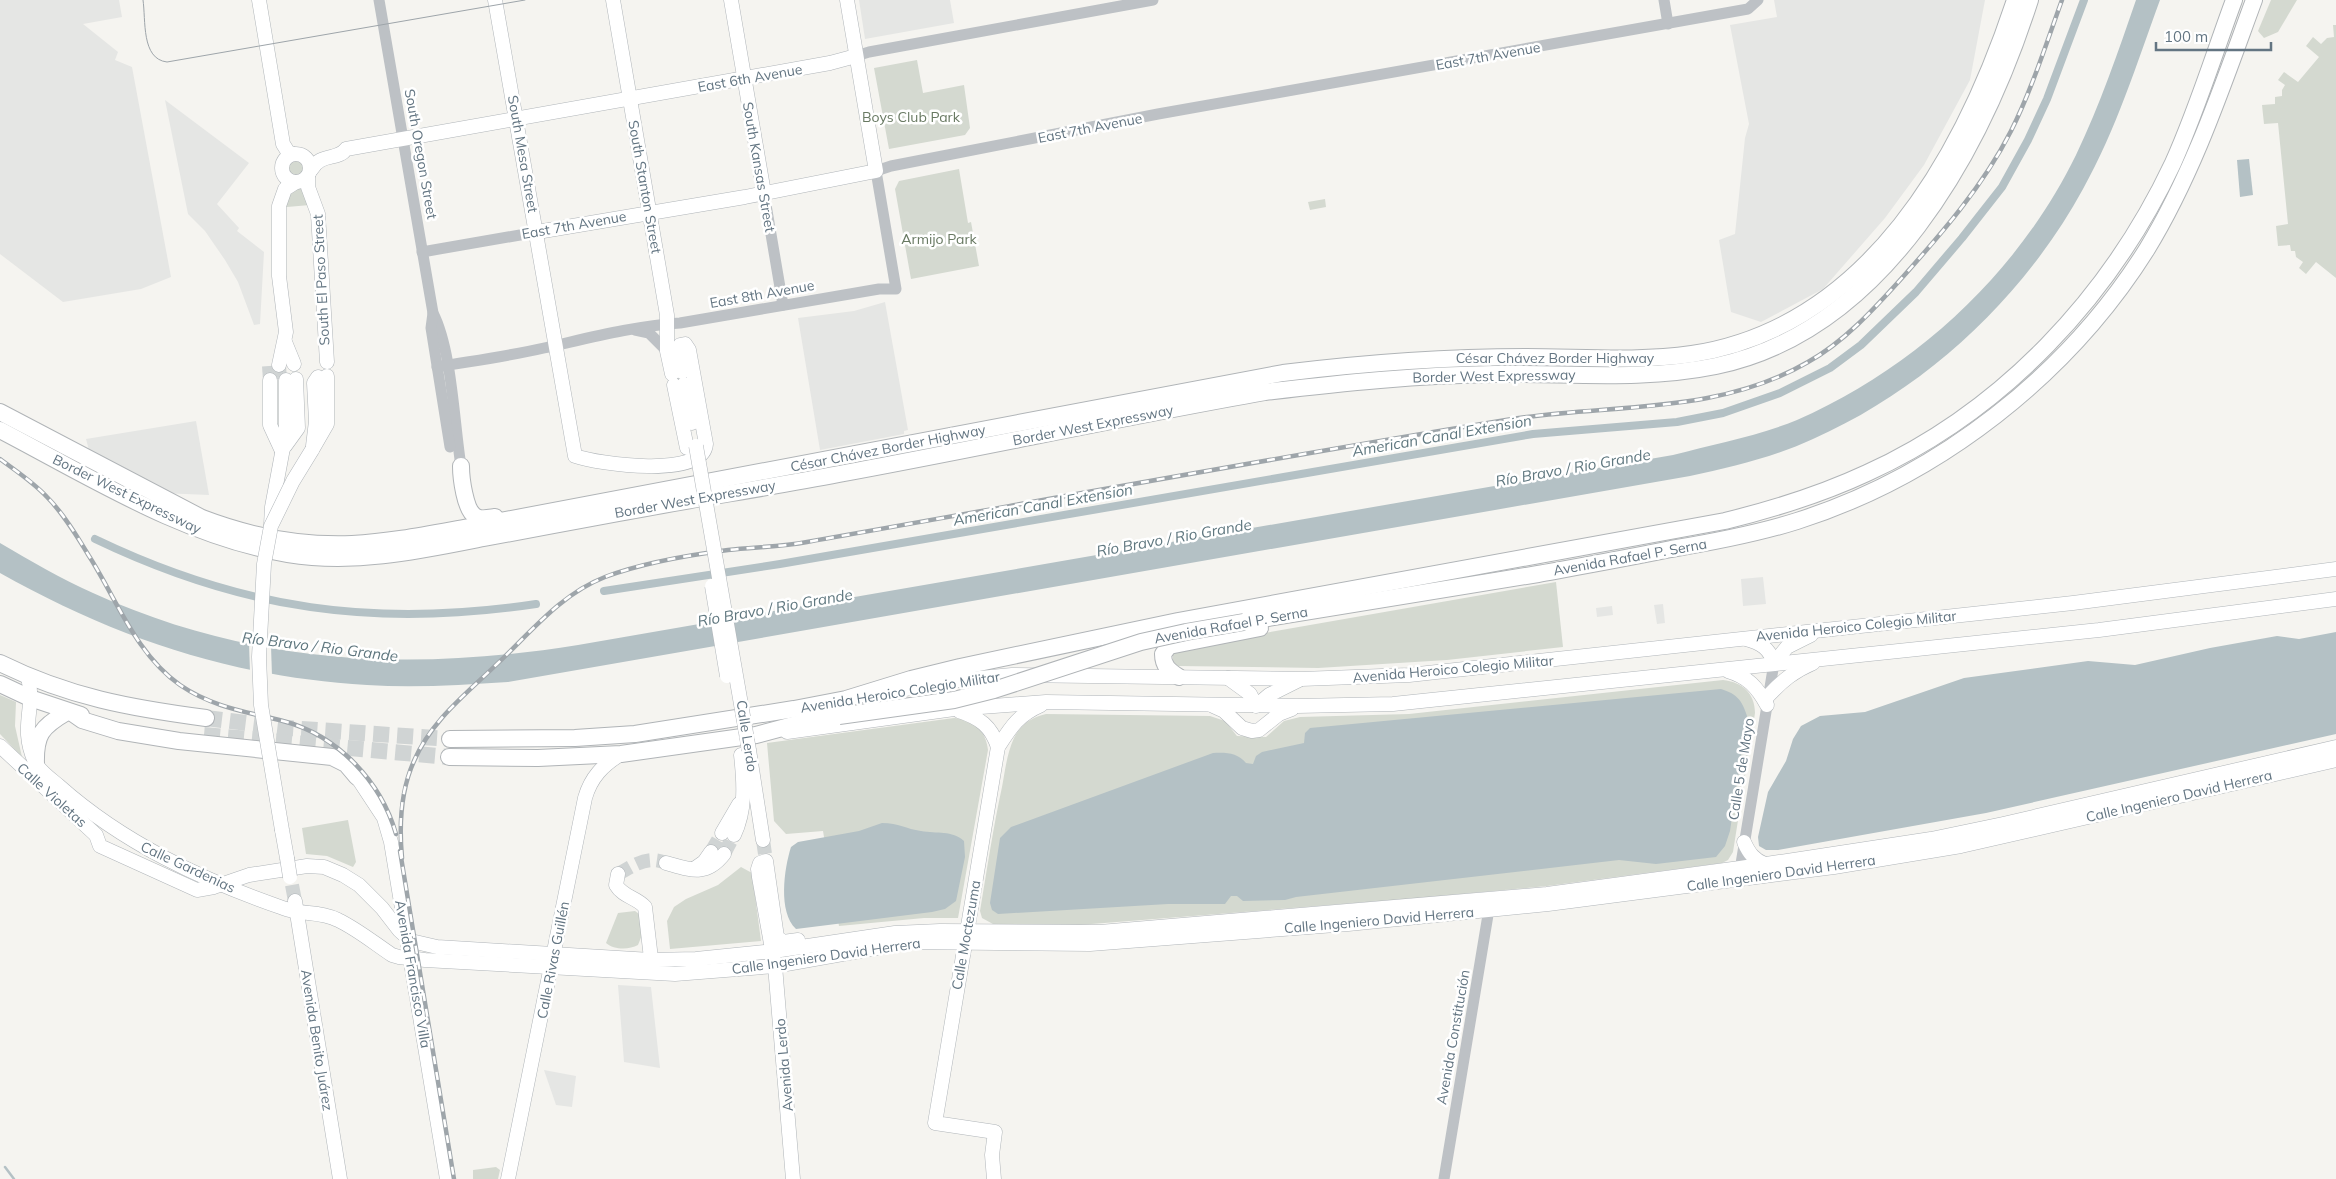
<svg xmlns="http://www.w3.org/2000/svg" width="2336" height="1179" viewBox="0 0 2336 1179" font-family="Mulish,sans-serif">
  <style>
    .built { fill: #e5e6e4 }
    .green { fill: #d4d9d0 }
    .water { fill: #b4c1c5 }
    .pier { fill: #f5f4f0 }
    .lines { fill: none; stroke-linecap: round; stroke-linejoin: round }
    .stream { stroke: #b4c1c5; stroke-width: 2.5 }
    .canal { stroke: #b4c1c5; stroke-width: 8 }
    .major-tunnel { stroke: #d0d4d4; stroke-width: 14; stroke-dasharray: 14 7; stroke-linecap: butt }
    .highway-tunnel { stroke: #d0d4d4; stroke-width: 16; stroke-dasharray: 16 8; stroke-linecap: butt }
    .major-casing { stroke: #b0b5b9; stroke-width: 15 }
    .highway-casing { stroke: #b0b4b7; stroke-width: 18 }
    .minor { stroke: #bdc1c5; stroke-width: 11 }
    .major { stroke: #fff; stroke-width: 14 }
    .highway { stroke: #fff; stroke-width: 16 }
    .tram { stroke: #9ea5aa; stroke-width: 1 }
    .rail-casing { stroke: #9ea5aa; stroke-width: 4.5 }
    .rail { stroke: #fff; stroke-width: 2.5; stroke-dasharray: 8; stroke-linecap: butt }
    .major-bridge-casing { stroke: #b0b5b9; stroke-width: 15; stroke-linecap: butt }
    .highway-bridge-casing { stroke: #b0b4b7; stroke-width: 18; stroke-linecap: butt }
    .major-bridge { stroke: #fff; stroke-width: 14 }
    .highway-bridge { stroke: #fff; stroke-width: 16 }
    .labels { text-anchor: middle; stroke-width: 5; stroke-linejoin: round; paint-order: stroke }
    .street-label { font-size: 14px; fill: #637582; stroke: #fff }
    .park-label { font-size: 14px; fill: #687962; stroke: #fff }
    .water-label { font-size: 15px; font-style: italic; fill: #5f777f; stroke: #fff }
  </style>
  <rect width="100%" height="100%" fill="#f5f4f0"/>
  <g class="built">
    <polygon points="0,0 119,0 122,17 83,24 118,52 115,60 132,67 171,277 141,289 63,302 0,254"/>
    <polygon points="859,0 950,0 954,23 865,39"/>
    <polygon points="1774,0 1985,0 1970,80 1924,165 1885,218 1823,289 1761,322 1731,312 1719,240 1735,234 1745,138 1749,124 1730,25 1777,17"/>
    <polygon points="165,100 249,163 217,204 239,228 237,231 264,252 260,324 254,325 238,282 225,260 205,231 188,214"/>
    <polygon points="885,302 908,430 904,431 904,434 820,450 798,318 854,311"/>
    <polygon points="196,421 209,495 161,493 90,454 86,439"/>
    <polygon points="1763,577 1766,604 1743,606 1741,579"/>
    <polygon points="1663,604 1665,623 1657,624 1654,605"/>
    <polygon points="1612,606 1613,615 1597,617 1596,608"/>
    <polygon points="618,985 651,987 660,1068 624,1062"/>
    <polygon points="544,1070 576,1076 572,1107 556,1105"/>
  </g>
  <g class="green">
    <polygon points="2271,0 2297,0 2278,32 2264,38 2258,31"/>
    <polygon points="2333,25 2336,25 2336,278 2316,262 2306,274 2299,268 2303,262 2296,257 2295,251 2291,251 2290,245 2278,246 2276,226 2288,224 2278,123 2264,124 2262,105 2275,104 2275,97 2282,96 2282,90 2285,85 2278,80 2284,72 2298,82 2319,57 2306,46 2313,37 2321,44 2327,38 2334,37"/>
    <polygon points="917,60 923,93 964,85 970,128 965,135 889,149 874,68"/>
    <circle cx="296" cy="167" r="9"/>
    <polygon points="959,169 968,223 971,222 979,266 911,279 895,189 899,181"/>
    <polygon points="297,186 301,186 310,205 287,207 285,206 285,198"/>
    <polygon points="1325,199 1326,207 1310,210 1308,202"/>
    <polygon points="1556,582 1563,647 1447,660 1318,668 1178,666 1173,663 1173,652 1179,648"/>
    <path d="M 1723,680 C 1742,682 1755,693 1755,713 L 1733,852 L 1728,860 L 1722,863 L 1547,886 L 1418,898 L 1079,925 L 993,924 L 982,918 L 980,911 C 987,870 993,828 1002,787 C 1005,771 1007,753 1014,738 C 1020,725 1032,717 1046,714 L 1210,716 L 1225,721 L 1237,736 L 1266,737 L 1284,721 L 1300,717 L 1409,714 Z"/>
    <polygon points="0,695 16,702 15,726 22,757 0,734"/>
    <path d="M 954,718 C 973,719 986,730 988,750 L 958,918 L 924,918 L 839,926 L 823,831 L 786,834 L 774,821 L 767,743 Z"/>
    <polygon points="348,820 356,862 353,867 327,856 306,854 302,828"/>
    <polygon points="741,867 752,873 761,941 670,949 667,921 674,907 686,899 718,885"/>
    <path d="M 635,911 L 639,914 L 642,935 L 638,945 C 629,950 614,950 606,943 L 618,913 Z"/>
    <polygon points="496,1167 500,1170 498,1179 473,1179 473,1170"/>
  </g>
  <g class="water">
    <path d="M 2136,0 L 2160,0 C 2137,63 2116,130 2083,189 C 2024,297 1926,389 1813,439 C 1774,457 1732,467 1690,476 L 508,682 C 461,685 414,688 367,685 C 231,677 118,639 0,573 L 0,543 C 31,561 61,579 93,593 C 252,665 409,672 578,645 L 1673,455 C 1714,444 1758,436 1797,420 C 1916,368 2019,272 2076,155 C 2100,105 2118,52 2136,0 Z"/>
    <polygon points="2249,159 2253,195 2240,197 2237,160"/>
    <polygon points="2336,632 2336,734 1986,813 1778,850 1766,850 1759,846 1758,837 1768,792 1786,761 1793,739 1801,726 1820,716 1865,712 1964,678 2088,661 2135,665 2210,648 2277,636 2299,639"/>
    <path d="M 1721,689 C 1737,694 1742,700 1747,716 L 1730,831 L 1725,846 L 1716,857 L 1656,864 L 1619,860 L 1296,897 L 1285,900 L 1243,901 L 1237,896 L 1231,896 L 1225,904 L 1168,904 L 998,914 L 992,910 L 990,903 L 1000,838 L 1011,827 L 1213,753 C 1226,752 1238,753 1246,763 L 1253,764 L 1256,756 L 1262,752 L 1304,743 L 1305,733 L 1310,728 Z"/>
    <path d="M 882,823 C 899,823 906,829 921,831 C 937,834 952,830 964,841 L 965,857 L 956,901 L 945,909 L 932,912 L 796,929 C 778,912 784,869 791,847 L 798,842 L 859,831 Z"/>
  </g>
  <polygon class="pier" points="249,642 271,646 272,676 250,672"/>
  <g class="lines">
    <polyline class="stream" points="5,1167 14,1179"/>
    <g class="canal">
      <path d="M 95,539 C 243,610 375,628 536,604"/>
      <polyline points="604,591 780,564 1533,434 1677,422 1723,413 1780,393 1830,368 1861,345 1916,292 1962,238 2002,187 2028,140 2047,99 2084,0"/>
    </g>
    <g class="major-tunnel">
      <polyline points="279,365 280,381"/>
      <polyline points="269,366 270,380"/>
      <polyline points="763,840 766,861"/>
      <polyline points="711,852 722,833"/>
      <polyline points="724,854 734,835"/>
      <path d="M 618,874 C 635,865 647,855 666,863"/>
      <polyline points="292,885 295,901"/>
    </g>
    <g class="highway-tunnel">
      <polyline points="206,718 288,728 450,739"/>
      <polyline points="204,735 449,757"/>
    </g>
    <g class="major-casing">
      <g id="major">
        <polyline points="259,0 283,144 288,152 293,154"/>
        <path d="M 495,0 L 575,456 C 598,464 703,479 706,444 L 689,350 L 685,344 L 680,345 L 679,348 L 682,372"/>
        <polyline points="613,0 667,315 667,351 672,374"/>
        <polyline points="731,0 764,193"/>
        <circle cx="296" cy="168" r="14"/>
        <path d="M 311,170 C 321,152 338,161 346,149 L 830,63 L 856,56"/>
        <polyline points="308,176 308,187 318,214 327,362"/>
        <polyline points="537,232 745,197 876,171 847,0"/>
        <polyline points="285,342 294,364"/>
        <polyline points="279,365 286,332 279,276 279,206 285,189 296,182"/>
        <polyline points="270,380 270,425 282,451"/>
        <polyline points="684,384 692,423"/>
        <polyline points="674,385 687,448"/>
        <polyline points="285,446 298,428 296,379"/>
        <polyline points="313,446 316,421 314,383 318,377"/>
        <polyline points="312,450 327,424 327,376"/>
        <polyline points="271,525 272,507 286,432 286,380"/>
        <path d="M 1746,639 C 1761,643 1769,648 1774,663"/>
        <polyline points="1774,663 1787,647 1811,635"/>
        <path d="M 1728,671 C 1748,677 1757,687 1767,705"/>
        <path d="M 28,677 C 36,709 19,726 35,762 C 39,771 51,779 59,786 C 123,843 202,880 283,908 C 301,915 321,911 338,920 C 357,929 374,943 392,955 L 399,957 L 425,960 L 675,974 L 775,966 L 910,942 L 1090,944 L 1348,924 L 1548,904 L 1834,867 L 1961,846 L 2336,760"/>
        <polyline points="1228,678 1250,694 1256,706 1269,695 1299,680"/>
        <polyline points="887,692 959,680 1012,675 1301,679 1409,675 2073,603 2336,569"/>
        <path d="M 1768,696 C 1782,681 1794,671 1813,663"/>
        <polyline points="1213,706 1224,711 1242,728 1252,731 1259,730 1279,714 1292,709"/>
        <path d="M 959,711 C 980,718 991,726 998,747"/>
        <polyline points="787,732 954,709 1046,702 1297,706 1393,704 2099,630 2336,599"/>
        <polyline points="0,746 96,835 100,846 197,890 214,887 249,875 307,866 324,867 343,875 359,885 382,908 399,930 411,941 437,947 651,960 696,959 774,951 895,933 940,931 1100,932 1547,894 1740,868 1931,839 2003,824 2336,747"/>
        <polyline points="749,750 763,840"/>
        <polyline points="357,777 384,818 391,842 447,1179"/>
        <polyline points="282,830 287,858"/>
        <polyline points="722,833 739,804"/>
        <path d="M 734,835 C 746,810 744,782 741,755"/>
        <path d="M 1744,842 C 1749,853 1754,860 1765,864"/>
        <path d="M 666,863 C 691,870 706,877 724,854"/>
        <polyline points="694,869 704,862 711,852"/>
        <path d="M 618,874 L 616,885 C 623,897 636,897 645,907 L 652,967"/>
        <polyline points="295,901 340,1179"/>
        <path d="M 508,1179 L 585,798 C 591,777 603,765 621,754"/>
        <polyline points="793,1179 775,966 759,877 758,869 760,863 766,861 777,937 783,942 798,940"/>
        <path d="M 994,1179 L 992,1155 L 995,1132 L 935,1123 L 998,747 C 1011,727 1018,715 1041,705"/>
      </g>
    </g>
    <g class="highway-casing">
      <g id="highway">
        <path d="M 0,412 L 202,518 C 249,536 302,546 352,544 C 391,542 430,534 469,527 L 1283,373 C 1364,363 1445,357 1526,357 C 1581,357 1637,362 1692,354 C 1869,327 1964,155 2015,0"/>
        <path d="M 0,430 C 92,478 185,537 288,554 C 354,565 419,551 484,538 C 529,530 574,521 619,513 C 692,499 766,488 839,474 C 981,448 1123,417 1265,392 C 1342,383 1418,375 1495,374 C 1569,373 1643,381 1716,366 C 1884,331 1982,150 2030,0"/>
        <path d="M 461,466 C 461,478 465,510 475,516 C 480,520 488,518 495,517"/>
        <path d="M 1244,622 C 1342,606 1440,590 1538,574 C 1582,566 1627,558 1671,549 C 1713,542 1756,534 1797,521 C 1939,476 2068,375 2147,249 C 2194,172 2223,84 2254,0"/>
        <path d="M 0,663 C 69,697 130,708 206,718"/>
        <path d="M 1179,677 C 1169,671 1163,666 1163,654 L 1169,646 L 1260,628"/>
        <polyline points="0,684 30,698 81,715"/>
        <polyline points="72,713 82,720 118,731 179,741 332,757 346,764 357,777"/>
        <path d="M 450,739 L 575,738 L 635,734 L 794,709 L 846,699 L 911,679 L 960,667 L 1178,621 L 1725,521 C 1774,509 1822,494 1867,473 C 2003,411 2110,297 2173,163 C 2197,110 2214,54 2234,0"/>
        <polyline points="449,757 538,758 621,754 756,735 812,720 839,716"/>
        <path d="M 36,765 C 35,735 41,727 67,712"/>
      </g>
    </g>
    <g class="minor">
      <path d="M 379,0 L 433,313 C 452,350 454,423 461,466"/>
      <polyline points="1664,0 1668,24"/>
      <polyline points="856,56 869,52 1153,0"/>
      <polyline points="764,193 783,305"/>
      <polyline points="422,252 537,232"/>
      <polyline points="433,313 431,328 450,447"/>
      <polyline points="635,330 649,333 667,351"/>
      <path d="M 437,367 C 472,361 509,356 544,348 C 589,338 634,326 680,323 L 879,289 L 896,289 L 876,171 L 891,166 L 1158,114 L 1748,9 L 1758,0"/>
      <polyline points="1739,876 1774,663"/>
      <polyline points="1444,1179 1488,915 1488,902"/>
    </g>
    <use href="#major" class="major"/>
    <use href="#highway" class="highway"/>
    <path class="tram" d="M 143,0 C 146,20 141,59 167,62 L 525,0"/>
    <g class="rail-casing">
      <g id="rail">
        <path d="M 0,459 C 16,471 33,482 47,497 C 63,513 77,536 89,556 C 117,600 136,654 180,685 C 212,707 247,712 283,721 C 337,735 381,781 396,834"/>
        <polyline points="400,851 454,1179"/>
        <path d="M 402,858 C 399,825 400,792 414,761 C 431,721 466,694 497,664 C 531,632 561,594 605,577 C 642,563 689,555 728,550 C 754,547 780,547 807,542 C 1040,501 1272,458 1506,420 C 1608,403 1715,416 1808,362 C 1844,342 1874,309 1901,279 C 1942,233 1983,186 2011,131 C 2032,89 2046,44 2062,0"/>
      </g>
    </g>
    <use href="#rail" class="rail"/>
    <g class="major-bridge-casing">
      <g id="major-bridge">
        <polyline points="696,446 749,750"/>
        <polyline points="712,586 727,676"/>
        <polyline points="282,830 261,705 259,657 264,564 271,526 293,481 312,450"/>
        <polyline points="287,858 290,877"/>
      </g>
    </g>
    <g class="highway-bridge-casing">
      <polyline id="highway-bridge" points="839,716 954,700 994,690 1141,642 1186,632 1244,622"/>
    </g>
    <use href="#major-bridge" class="major-bridge"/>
    <use href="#highway-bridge" class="highway-bridge"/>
  </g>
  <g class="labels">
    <g class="street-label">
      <text transform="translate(1488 56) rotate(-10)" y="5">East 7th Avenue</text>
      <text transform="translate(750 78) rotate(-10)" y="5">East 6th Avenue</text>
      <text transform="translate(1090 128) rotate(-11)" y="5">East 7th Avenue</text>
      <text transform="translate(421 154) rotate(80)" y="5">South Oregon Street</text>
      <text transform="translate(523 154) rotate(80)" y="5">South Mesa Street</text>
      <text transform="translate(759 167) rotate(80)" y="5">South Kansas Street</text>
      <text transform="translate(645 187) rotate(80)" y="5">South Stanton Street</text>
      <text transform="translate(574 225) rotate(-10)" y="5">East 7th Avenue</text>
      <text transform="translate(321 280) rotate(-93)" y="5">South El Paso Street</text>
      <text transform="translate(762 294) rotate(-10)" y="5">East 8th Avenue</text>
      <text x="1555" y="363">César Chávez Border Highway</text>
      <text transform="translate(1494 376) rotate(-1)" y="5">Border West Expressway</text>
      <text transform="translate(1093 425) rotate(-11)" y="5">Border West Expressway</text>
      <text transform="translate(888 448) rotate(-11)" y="5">César Chávez Border Highway</text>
      <text transform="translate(127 494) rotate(26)" y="5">Border West Expressway</text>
      <text transform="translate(695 499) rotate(-10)" y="5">Border West Expressway</text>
      <text transform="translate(1630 557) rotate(-10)" y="5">Avenida Rafael P. Serna</text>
      <text transform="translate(1231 625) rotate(-10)" y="5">Avenida Rafael P. Serna</text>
      <text transform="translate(1856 626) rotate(-6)" y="5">Avenida Heroico Colegio Militar</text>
      <text transform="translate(1453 669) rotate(-5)" y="5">Avenida Heroico Colegio Militar</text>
      <text transform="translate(900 692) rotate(-9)" y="5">Avenida Heroico Colegio Militar</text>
      <text transform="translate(747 736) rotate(81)" y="5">Calle Lerdo</text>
      <text transform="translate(1741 769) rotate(-81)" y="5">Calle 5 de Mayo</text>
      <text transform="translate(52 795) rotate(42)" y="5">Calle Violetas</text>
      <text transform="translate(2179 796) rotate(-13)" y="5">Calle Ingeniero David Herrera</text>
      <text transform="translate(188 867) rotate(25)" y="5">Calle Gardenias</text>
      <text transform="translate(1781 873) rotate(-8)" y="5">Calle Ingeniero David Herrera</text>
      <text transform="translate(1379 920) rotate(-5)" y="5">Calle Ingeniero David Herrera</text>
      <text transform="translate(966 935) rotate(-80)" y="5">Calle Moctezuma</text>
      <text transform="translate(826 956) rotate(-8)" y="5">Calle Ingeniero David Herrera</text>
      <text transform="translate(553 960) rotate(-79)" y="5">Calle Rivas Guillén</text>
      <text transform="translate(413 974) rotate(80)" y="5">Avenida Francisco Villa</text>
      <text transform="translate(1453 1037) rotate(-80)" y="5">Avenida Constitución</text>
      <text transform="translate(317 1040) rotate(81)" y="5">Avenida Benito Juárez</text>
      <text transform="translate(784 1065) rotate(-95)" y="5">Avenida Lerdo</text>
    </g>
    <g class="park-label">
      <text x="911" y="122">Boys Club Park</text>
      <text x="939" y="244">Armijo Park</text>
    </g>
    <g class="water-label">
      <text transform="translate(1442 436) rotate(-10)" y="5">American Canal Extension</text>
      <text transform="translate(1573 468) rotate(-10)" y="5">Río Bravo / Rio Grande</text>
      <text transform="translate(1043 505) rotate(-10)" y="5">American Canal Extension</text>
      <text transform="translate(1174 538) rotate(-10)" y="5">Río Bravo / Rio Grande</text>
      <text transform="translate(775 608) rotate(-10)" y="5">Río Bravo / Rio Grande</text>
      <text transform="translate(320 647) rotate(7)" y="5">Río Bravo / Rio Grande</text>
    </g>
  </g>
  <path d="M2156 42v8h115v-8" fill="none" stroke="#637582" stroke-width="2.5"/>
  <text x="2164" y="42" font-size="15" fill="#637582" stroke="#ffffff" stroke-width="4" paint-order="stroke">100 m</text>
</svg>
